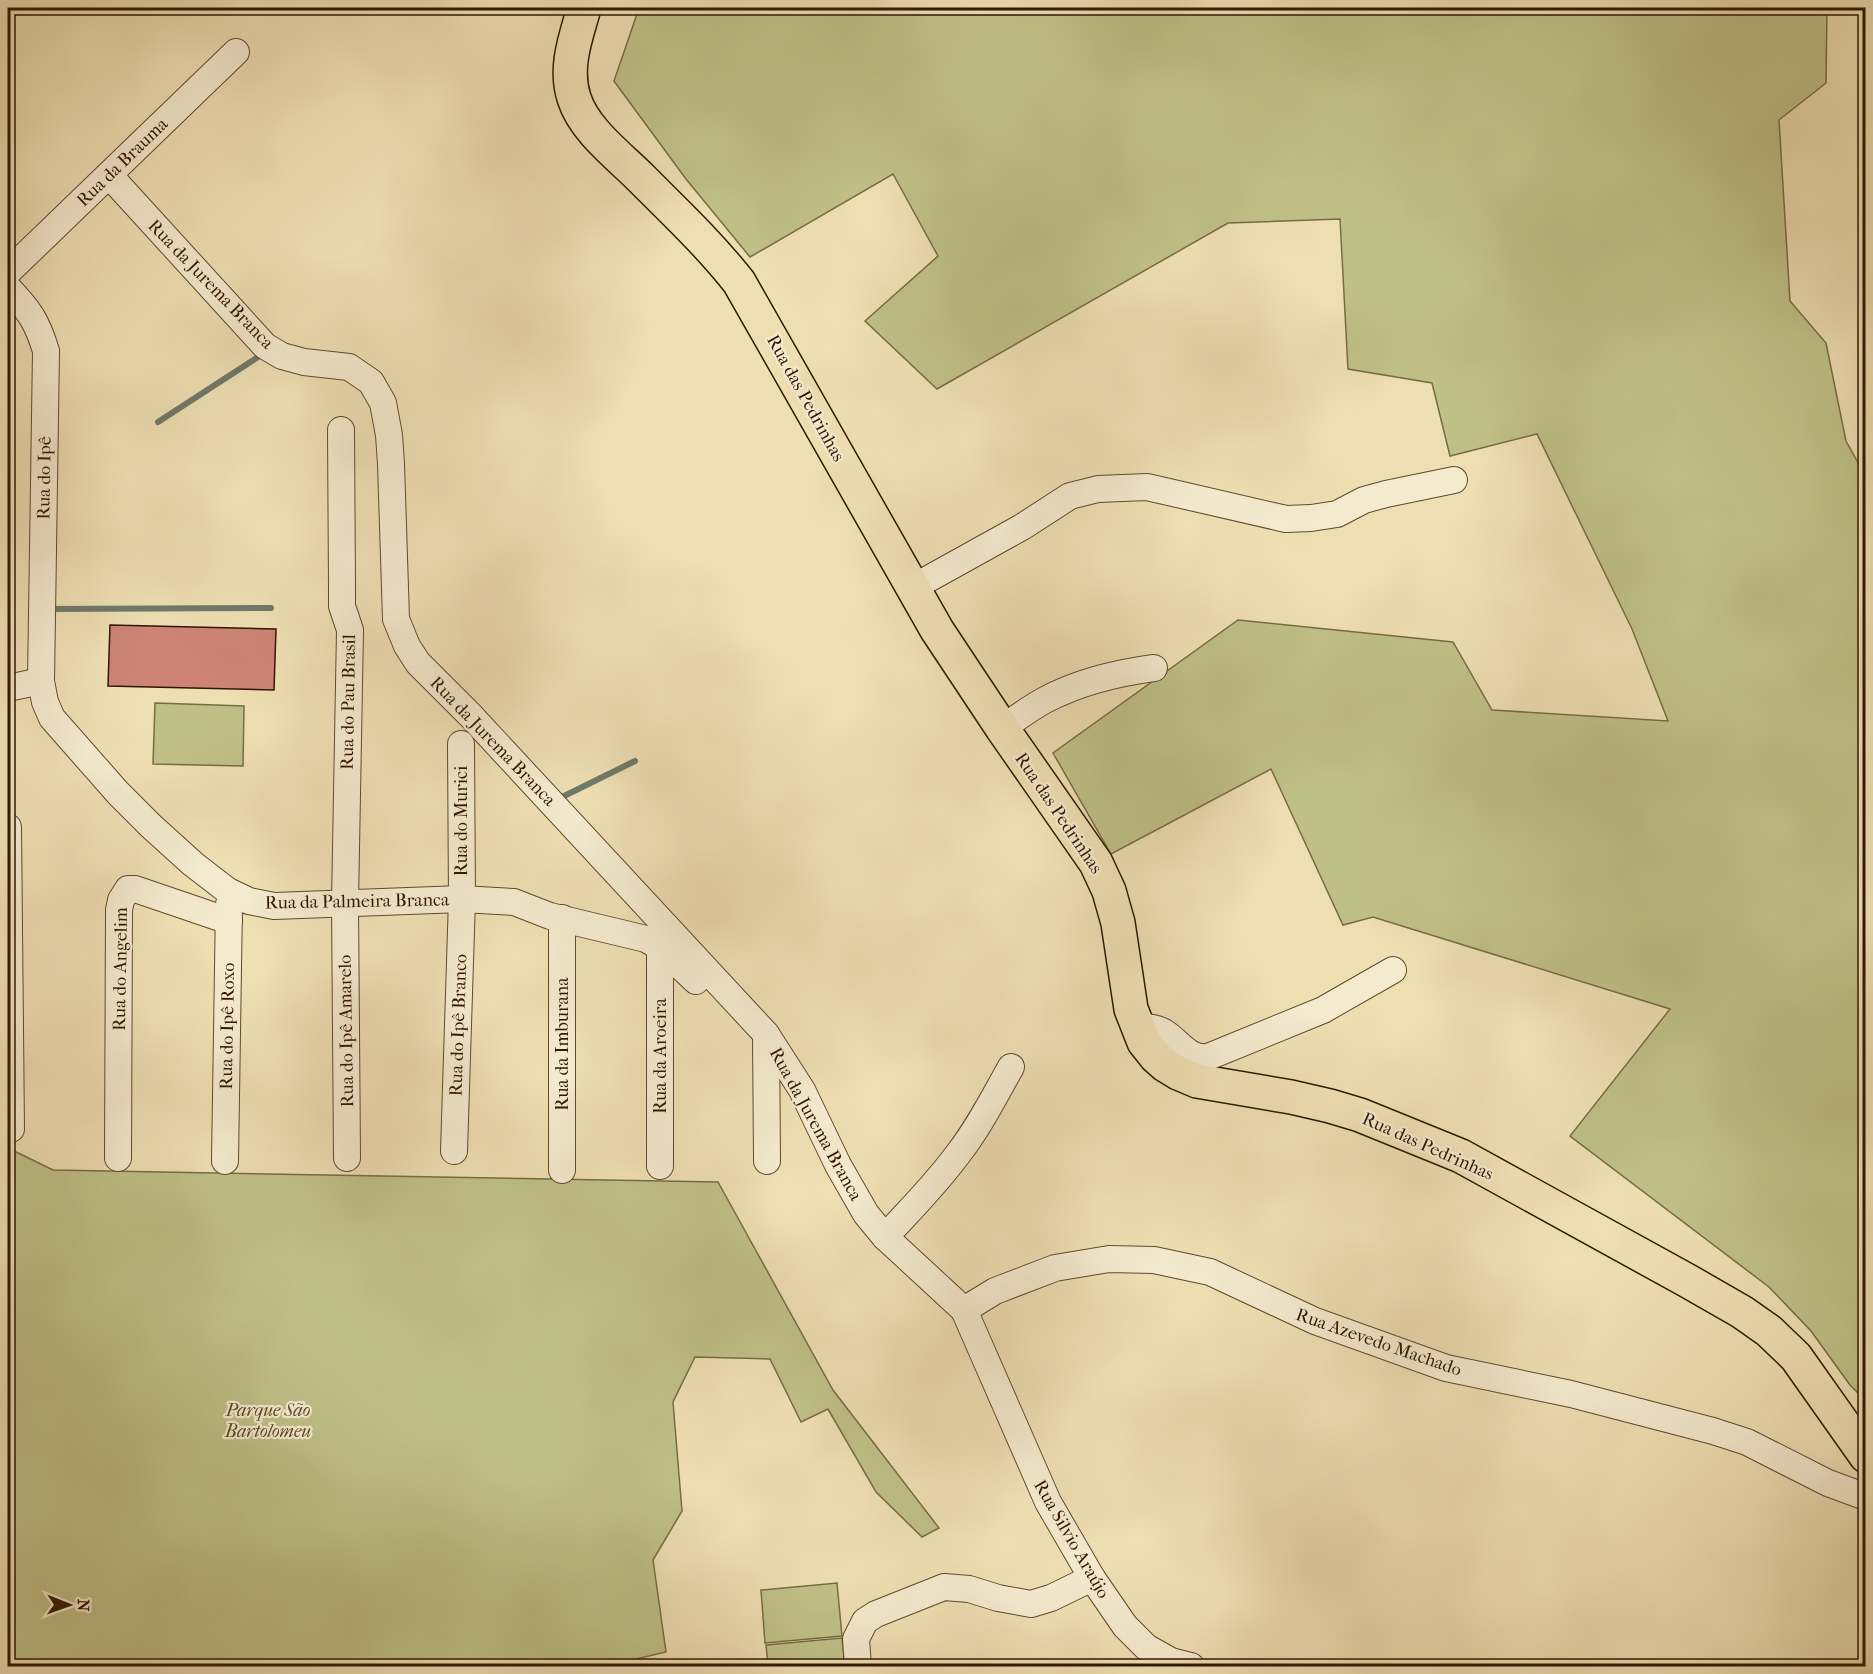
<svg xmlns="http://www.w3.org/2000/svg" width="1873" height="1674" viewBox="0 0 1873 1674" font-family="'IM FELL French Canon',serif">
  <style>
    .green { fill: #bfc088; stroke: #786c44; stroke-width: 1.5 }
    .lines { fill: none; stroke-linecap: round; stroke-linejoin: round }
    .stream { stroke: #6f7a69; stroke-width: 6 }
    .building { fill: #cd8476; stroke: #311700; stroke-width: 1.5 }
    .minor-casing { stroke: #60492d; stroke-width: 28 }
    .major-casing { stroke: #311700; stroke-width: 36 }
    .minor { stroke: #f4eace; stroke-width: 26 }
    .major { stroke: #eedfb3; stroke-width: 33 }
    .labels { text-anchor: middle; stroke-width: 4.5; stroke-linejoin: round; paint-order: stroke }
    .street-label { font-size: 18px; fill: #311700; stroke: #f4eace }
    .park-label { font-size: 18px; font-style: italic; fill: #5c4a29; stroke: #f4eace }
  </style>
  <rect width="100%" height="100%" fill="#eedfb3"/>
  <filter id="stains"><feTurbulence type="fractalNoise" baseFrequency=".00333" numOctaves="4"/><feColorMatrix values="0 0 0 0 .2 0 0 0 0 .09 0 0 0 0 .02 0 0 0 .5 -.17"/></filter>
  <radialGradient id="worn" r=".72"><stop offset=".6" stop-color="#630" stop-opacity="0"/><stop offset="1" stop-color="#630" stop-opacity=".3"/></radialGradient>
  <g class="green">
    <polygon points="639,8 1827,8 1826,83 1779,120 1790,301 1826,343 1846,441 1865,475 1865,1400 1850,1385 1811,1331 1769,1287 1570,1136 1670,1009 1373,917 1343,925 1271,769 1111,854 1053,753 1238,620 1453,642 1492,710 1668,721 1632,629 1537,434 1450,456 1432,383 1348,369 1340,219 1228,223 937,389 865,321 938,256 893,174 750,257 686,179 614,81"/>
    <polygon points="155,703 244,706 243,766 153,764"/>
    <polygon points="8,1148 53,1170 718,1182 833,1390 939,1528 922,1537 876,1492 828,1409 801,1422 770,1359 695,1357 673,1402 682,1511 653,1560 666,1652 607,1666 8,1666"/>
    <polygon points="837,1583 842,1636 765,1643 761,1590"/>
    <polygon points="842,1638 845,1666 768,1666 766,1645"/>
  </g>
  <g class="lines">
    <g class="stream">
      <polyline points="158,422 258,357"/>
      <polyline points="49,609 271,608"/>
      <polyline points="558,799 635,761"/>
    </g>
  </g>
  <polygon class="building" points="110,625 276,629 274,690 108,686"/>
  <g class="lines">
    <g class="minor-casing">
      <g id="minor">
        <polyline points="109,175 265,346 282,356 304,362 349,367 371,382 383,403 389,435 391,464 396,619 407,646 418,663 472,717 766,1034 802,1090 838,1165 866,1214 885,1237 964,1310 1048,1502 1092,1578 1125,1626 1146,1647 1171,1661 1191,1666"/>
        <polyline points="8,272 236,52"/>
        <path d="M 8,288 C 29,310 37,321 46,351 L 41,681 L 45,702 L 52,718 L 118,793 L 151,826 L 193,864 L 228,891 L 249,901 L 274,906 L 462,899 L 514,902 L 550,916 L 646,939 L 660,947 L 696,981"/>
        <polyline points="341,430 342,586 342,606 350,630 345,903 347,1158"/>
        <polyline points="912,588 1022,527 1070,496 1098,489 1147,487 1286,519 1311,518 1337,514 1364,500 1386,494 1454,480"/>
        <polyline points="8,688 41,681"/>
        <path d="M 1002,728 C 1016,719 1030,708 1045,700 C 1079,682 1116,673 1154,668"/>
        <polyline points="8,827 11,1129"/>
        <path d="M 1136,1026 C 1146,1027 1155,1027 1164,1032 C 1180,1042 1187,1059 1208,1057 L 1323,1010 L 1393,970"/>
        <polyline points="766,1034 767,1161"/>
        <polyline points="454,1151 462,899 461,744"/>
        <polyline points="118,1158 119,910 121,900 128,889 135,889 229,921"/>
        <polyline points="225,1161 229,904"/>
        <polyline points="660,1166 660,947"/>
        <polyline points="562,1170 562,918"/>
        <path d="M 885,1237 C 910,1210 936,1184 958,1154 C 979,1127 994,1097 1011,1067"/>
        <polyline points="964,1310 995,1291 1055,1268 1109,1259 1154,1260 1210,1272 1315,1321 1446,1368 1571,1394 1713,1431 1747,1442 1828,1483 1866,1497"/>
        <polyline points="858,1666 856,1639 865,1621 876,1614 944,1587 969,1589 998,1598 1031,1604 1051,1598 1092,1578"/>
      </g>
    </g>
    <g class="major-casing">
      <path id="major" d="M 584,8 C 576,37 564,67 574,98 C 584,130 618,155 641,178 C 675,212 709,244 739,282 L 937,630 L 1002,728 L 1096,863 L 1109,891 L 1118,923 L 1131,1009 L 1144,1042 L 1156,1057 L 1165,1065 L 1178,1073 L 1197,1081 L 1291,1097 L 1330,1106 L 1360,1115 L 1461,1156 L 1688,1281 L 1742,1312 L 1769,1331 L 1796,1357 L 1866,1456"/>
    </g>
    <use href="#minor" class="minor"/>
    <use href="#major" class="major"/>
  </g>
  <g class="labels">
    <g class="street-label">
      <text transform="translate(122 162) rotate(-44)" y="6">Rua da Brauma</text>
      <text transform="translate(211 284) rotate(46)" y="6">Rua da Jurema Branca</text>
      <text transform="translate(806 398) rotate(61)" y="6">Rua das Pedrinhas</text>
      <text transform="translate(44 478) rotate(-89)" y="6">Rua do Ipê</text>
      <text transform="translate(348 702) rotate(-89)" y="6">Rua do Pau Brasil</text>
      <text transform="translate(493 741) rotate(46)" y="6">Rua da Jurema Branca</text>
      <text transform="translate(1059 813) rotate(56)" y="6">Rua das Pedrinhas</text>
      <text transform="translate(461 821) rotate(-90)" y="6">Rua do Murici</text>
      <text transform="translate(357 901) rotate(-1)" y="6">Rua da Palmeira Branca</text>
      <text transform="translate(120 969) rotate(-89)" y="6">Rua do Angelim</text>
      <text transform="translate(458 1025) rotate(-88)" y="6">Rua do Ipê Branco</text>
      <text transform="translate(227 1026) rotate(-89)" y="6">Rua do Ipê Roxo</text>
      <text transform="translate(346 1031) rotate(-91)" y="6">Rua do Ipê Amarelo</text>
      <text transform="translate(562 1044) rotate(-90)" y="6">Rua da Imburana</text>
      <text transform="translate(660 1056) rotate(-90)" y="6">Rua da Aroeira</text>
      <text transform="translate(816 1124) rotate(61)" y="6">Rua da Jurema Branca</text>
      <text transform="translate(1428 1146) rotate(24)" y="6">Rua das Pedrinhas</text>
      <text transform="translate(1379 1342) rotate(19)" y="6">Rua Azevedo Machado</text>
      <text transform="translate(1072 1539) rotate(60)" y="6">Rua Silvio Araújo</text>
    </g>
    <g class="park-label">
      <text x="268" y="1416">Parque São<tspan x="268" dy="21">Bartolomeu</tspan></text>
    </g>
  </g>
  <rect width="1873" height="1674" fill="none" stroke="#eedfb3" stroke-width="30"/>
  <rect x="9" y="9" width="1855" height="1656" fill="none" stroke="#311700" stroke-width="3"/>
  <rect x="15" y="15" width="1843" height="1644" fill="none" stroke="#311700" stroke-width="1.5"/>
  <g transform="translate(69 1605) rotate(91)" stroke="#f4eace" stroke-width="4.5" paint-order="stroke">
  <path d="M0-4.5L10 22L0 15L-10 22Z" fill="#311700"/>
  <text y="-9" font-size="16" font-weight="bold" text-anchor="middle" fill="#311700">N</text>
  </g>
  <rect width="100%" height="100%" filter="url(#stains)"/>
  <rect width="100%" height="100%" fill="url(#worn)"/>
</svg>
